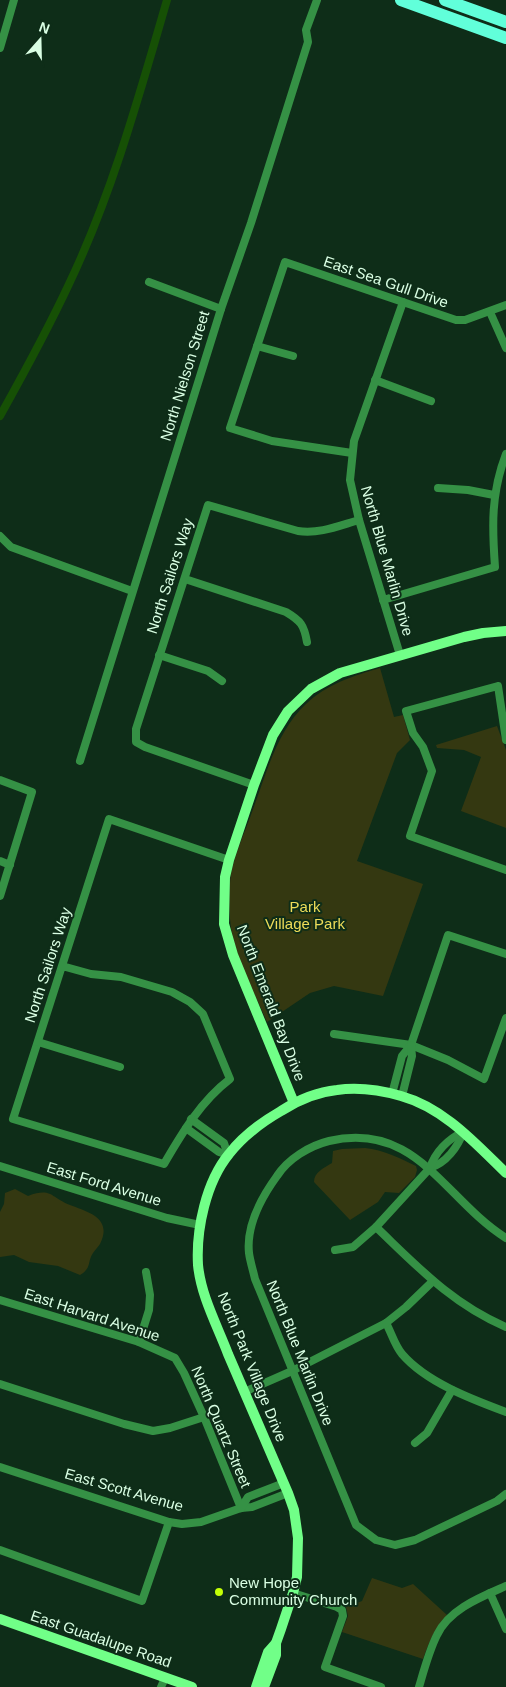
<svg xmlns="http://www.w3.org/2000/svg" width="506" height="1687" viewBox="0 0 506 1687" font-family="Helvetica,sans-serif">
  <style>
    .green { fill: #343811 }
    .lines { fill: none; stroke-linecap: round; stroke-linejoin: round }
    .canal { stroke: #165005; stroke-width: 8 }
    .street { stroke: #359145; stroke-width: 8 }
    .secondary { stroke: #71ff88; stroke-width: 10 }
    .primary { stroke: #61ffda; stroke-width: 12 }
    .poi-dot { fill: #c4ff06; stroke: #0e2d18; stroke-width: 2 }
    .labels { text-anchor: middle; stroke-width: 4; stroke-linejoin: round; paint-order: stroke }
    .street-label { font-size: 15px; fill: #daffe4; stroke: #0e2d18 }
    .park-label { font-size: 15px; fill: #eddc59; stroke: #0e2d18 }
    .poi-label { font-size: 15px; fill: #daffe4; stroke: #0e2d18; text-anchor: start }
  </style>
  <rect width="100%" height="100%" fill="#0e2d18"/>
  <g class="green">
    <path d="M 380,668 L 394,717 L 403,715 L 410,740 L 397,753 L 357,861 L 423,884 L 383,996 L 334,986 L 310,993 L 267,1022 C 254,992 232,952 230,919 C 229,904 229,888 231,874 C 235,853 245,832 252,812 C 266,775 276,732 306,704 C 327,684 353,676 380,668 Z"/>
    <polygon points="497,726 506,750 506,828 461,811 481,757 464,750 437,748 436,745"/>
    <path d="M 365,1148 C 384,1150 399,1158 416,1166 L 417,1170 L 415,1177 L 399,1193 L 385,1192 L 378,1202 L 350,1220 L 314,1182 C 314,1172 324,1168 332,1163 L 333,1151 L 342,1149 Z"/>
    <path d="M 15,1189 L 28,1196 C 52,1187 51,1198 70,1205 C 88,1212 113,1218 100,1244 C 98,1247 95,1250 93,1253 C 87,1262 92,1268 80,1275 L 58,1266 L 29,1262 L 14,1255 L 0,1257 L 0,1212 L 4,1204 L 5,1193 Z"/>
    <path d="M 372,1578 L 402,1588 L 413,1584 L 447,1615 C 435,1628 429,1642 423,1659 L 342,1632 L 348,1616 L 346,1607 L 362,1601 Z"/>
  </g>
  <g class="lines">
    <path class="canal" d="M 0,416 C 24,373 48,329 69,284 C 112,194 139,96 167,0"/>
    <g class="street">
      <polyline points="0,48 14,0"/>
      <polyline points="149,282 221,309"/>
      <polyline points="490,312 506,348"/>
      <polyline points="257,346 293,356"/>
      <polyline points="375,380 431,401"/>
      <polyline points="352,453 272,441 230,428 285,262 456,320 465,320 506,305"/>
      <polyline points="438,488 468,490 494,495"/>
      <polyline points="0,536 11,547 132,591"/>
      <path d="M 185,579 L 286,612 C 301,621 304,625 307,642"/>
      <path d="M 383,600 L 495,567 C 492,526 491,493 506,454"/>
      <polyline points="159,655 208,671 222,681"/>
      <polyline points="400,655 359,520 350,480 354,441 403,302"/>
      <polyline points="506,740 498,686 406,711 413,733 423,747 432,771 410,836 506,870"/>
      <polyline points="80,761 221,309 251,223 308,42 306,30 317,0"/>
      <polyline points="0,780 32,792 0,896"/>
      <path d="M 254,785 L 145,747 L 136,742 L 136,729 L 208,505 L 298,531 C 320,534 338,526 359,520"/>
      <polyline points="0,861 10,865"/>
      <path d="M 62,966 L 91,974 L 121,977 L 172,992 L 190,1002 L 203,1014 L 230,1079 C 201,1101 182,1133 164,1164 L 13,1119 L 109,819 L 229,860"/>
      <polyline points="334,1034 411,1045 448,1060 484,1079 506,1018"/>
      <polyline points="38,1042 120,1067"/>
      <polyline points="392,1094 402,1056 411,1045 448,935 506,954"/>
      <polyline points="402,1096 412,1056 411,1045"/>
      <polyline points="191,1119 224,1143 228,1155"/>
      <polyline points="186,1128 219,1152 228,1155"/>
      <polyline points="0,1166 167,1218 200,1225"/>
      <path d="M 430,1168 C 446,1163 458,1147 463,1132"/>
      <path d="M 376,1227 C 418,1267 452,1304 506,1327"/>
      <path d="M 506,1238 C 444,1199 417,1121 329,1141 C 309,1146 288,1159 277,1176 C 261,1198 246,1225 249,1253 C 250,1261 253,1270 255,1279 L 356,1525 L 376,1540 L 395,1545 L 415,1540 L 497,1501 L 506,1494"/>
      <path d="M 335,1250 L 353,1247 L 376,1227 L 430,1168 C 435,1152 448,1139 463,1132"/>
      <polyline points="0,1300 139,1342 175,1358 184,1373 204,1417 241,1508"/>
      <path d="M 386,1323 C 391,1332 395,1346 402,1354 C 426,1382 471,1399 506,1412"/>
      <polyline points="139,1342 149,1310 150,1295 146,1272"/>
      <polyline points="0,1384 124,1424 153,1431 170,1428 204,1417"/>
      <polyline points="244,1392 292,1371 386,1323 406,1307 433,1281"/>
      <polyline points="415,1443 427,1433 452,1390"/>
      <polyline points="0,1467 169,1522 182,1524 201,1522 241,1508 252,1507 288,1493"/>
      <polyline points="241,1508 248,1497 284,1483"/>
      <polyline points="0,1550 142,1601 169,1522"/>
      <polyline points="293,1593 337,1607 342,1610 343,1616 325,1667 381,1687"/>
      <polyline points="490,1593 506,1629"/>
      <polyline points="161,1687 165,1678"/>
      <path d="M 419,1687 C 424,1670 429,1651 437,1635 C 449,1609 481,1597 506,1586"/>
    </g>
    <g class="secondary">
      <polyline points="294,1103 233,955 224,924 225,877 229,860 254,785 273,735 288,711 311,689 340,673 464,637 483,633 506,631"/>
      <polyline points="0,1619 192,1687"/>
      <path d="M 256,1687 L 268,1652 L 276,1643 L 281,1629 L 293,1593 L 297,1577 L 298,1538 L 294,1510 L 288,1493 C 268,1446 248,1400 228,1354 C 217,1325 201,1296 198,1265 C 196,1229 206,1182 229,1154 C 243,1136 262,1122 281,1111 C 298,1100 317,1092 337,1090 C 358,1087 380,1090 401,1096 C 444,1108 475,1143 506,1173"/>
      <polyline points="264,1687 276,1655 276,1643"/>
    </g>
    <g class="primary">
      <polyline points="401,0 506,38"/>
      <polyline points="445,0 506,22"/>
    </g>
  </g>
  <circle class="poi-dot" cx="219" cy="1592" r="5"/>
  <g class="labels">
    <g class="street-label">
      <text transform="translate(386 282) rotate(19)" y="5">East Sea Gull Drive</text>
      <text transform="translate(185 376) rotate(-73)" y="5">North Nielson Street</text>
      <text transform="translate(387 561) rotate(74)" y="5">North Blue Marlin Drive</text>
      <text transform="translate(170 576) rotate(-72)" y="5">North Sailors Way</text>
      <text transform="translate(48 965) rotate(-72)" y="5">North Sailors Way</text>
      <text transform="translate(271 1003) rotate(69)" y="5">North Emerald Bay Drive</text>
      <text transform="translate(104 1184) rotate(17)" y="5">East Ford Avenue</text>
      <text transform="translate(92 1315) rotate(18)" y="5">East Harvard Avenue</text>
      <text transform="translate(300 1353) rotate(68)" y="5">North Blue Marlin Drive</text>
      <text transform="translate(252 1367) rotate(68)" y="5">North Park Village Drive</text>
      <text transform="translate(221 1427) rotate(67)" y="5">North Quartz Street</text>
      <text transform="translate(124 1490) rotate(16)" y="5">East Scott Avenue</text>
      <text transform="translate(101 1639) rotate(19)" y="5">East Guadalupe Road</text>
    </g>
    <g class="park-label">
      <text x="305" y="912">Park<tspan x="305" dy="17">Village Park</tspan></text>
    </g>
    <g class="poi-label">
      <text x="229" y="1588">New Hope<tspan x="229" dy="17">Community Church</tspan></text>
    </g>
  </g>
  <g transform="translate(40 40) rotate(20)" stroke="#0e2d18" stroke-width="4" paint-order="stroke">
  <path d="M0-4L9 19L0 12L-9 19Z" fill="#daffe4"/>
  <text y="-8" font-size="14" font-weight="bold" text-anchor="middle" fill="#daffe4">N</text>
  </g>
</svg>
